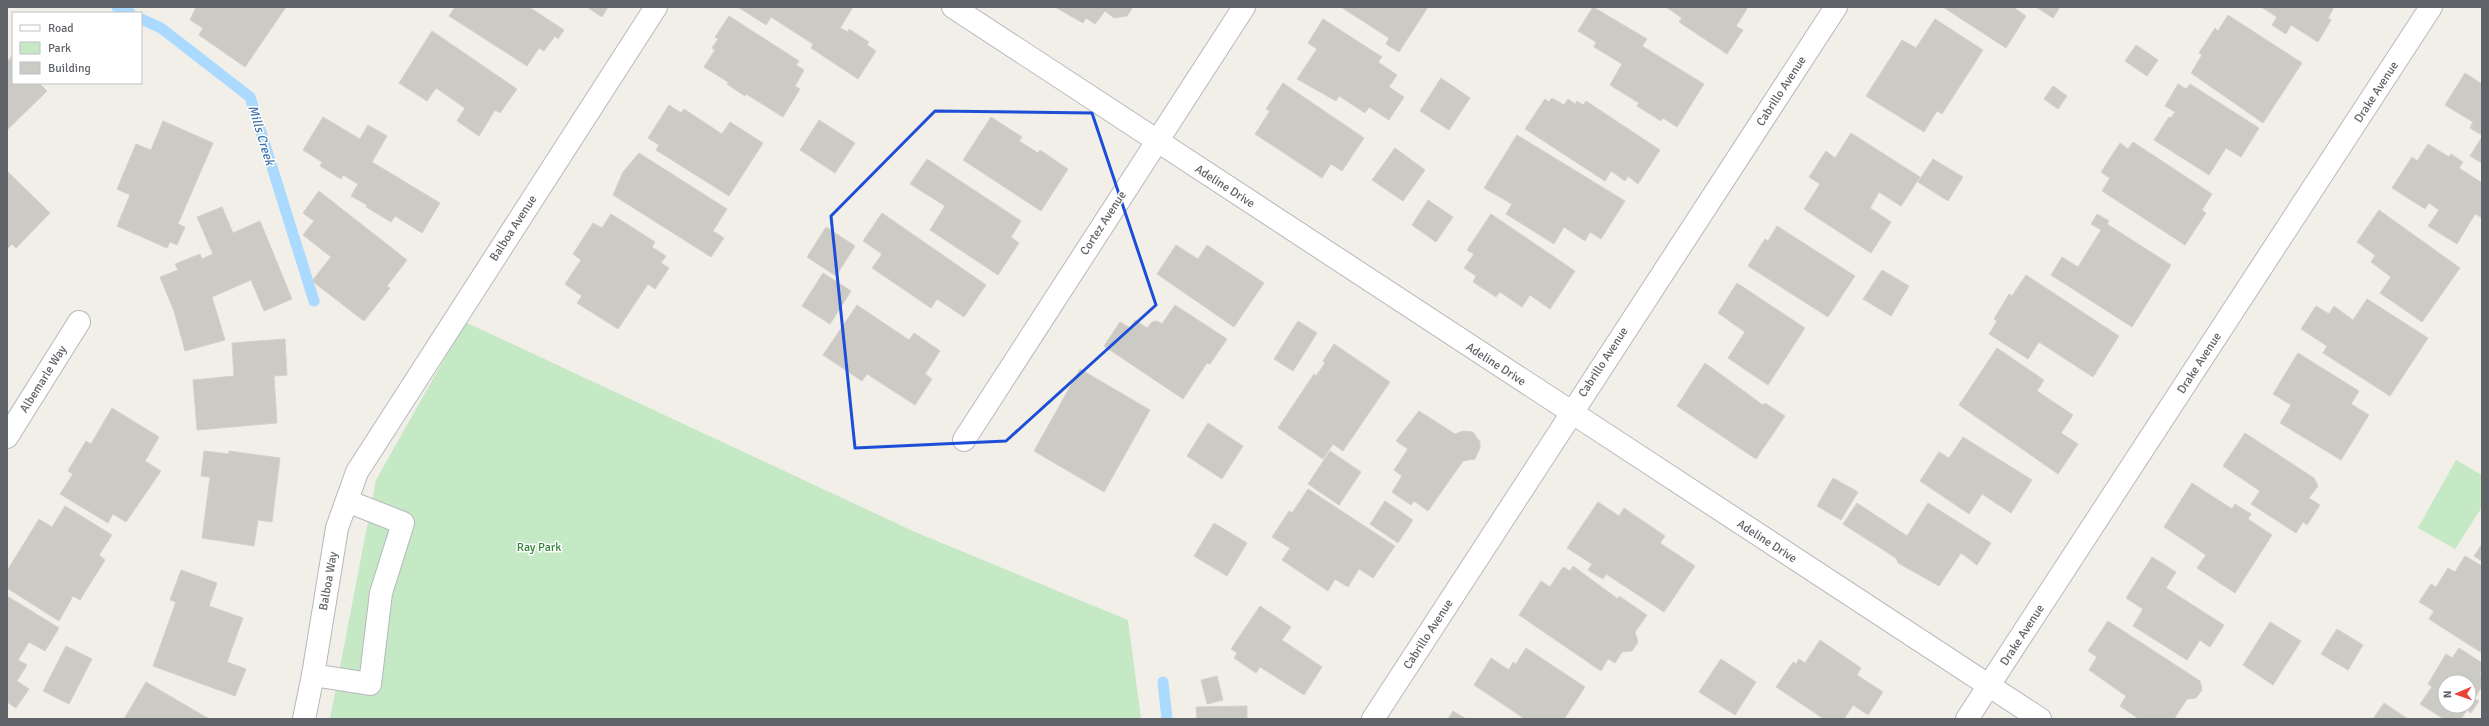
<svg xmlns="http://www.w3.org/2000/svg" width="2489" height="726" viewBox="0 0 2489 726" font-family="Signika,sans-serif">
  <style>
    .green { fill: #c5e8c5 }
    .lines { fill: none; stroke-linecap: round; stroke-linejoin: round }
    .stream { stroke: #aadaff; stroke-width: 11 }
    .building { fill: #cccac5; stroke: #d6d1c6; fill-rule: evenodd }
    .minor-casing { stroke: #b5b8bc; stroke-width: 24 }
    .minor { stroke: #fff; stroke-width: 22 }
    .marked { fill: none; stroke: #1d4ed8; stroke-width: 3; stroke-linejoin: round }
    .labels { text-anchor: middle; stroke-width: 3; stroke-linejoin: round; paint-order: stroke }
    .street-label { font-size: 12px; fill: #5f6368; stroke: #fff }
    .park-label { font-size: 12px; fill: #348238; stroke: #fff }
    .water-label { font-size: 13px; font-style: italic; fill: #4174aa; stroke: #fff }
  </style>
  <rect width="100%" height="100%" fill="#f1efe8"/>
  <g class="green">
    <polygon points="465,322 915,532 1128,620 1141,719 330,719 376,480"/>
    <polygon points="2456,460 2482,475 2482,507 2455,549 2418,528"/>
  </g>
  <g class="lines">
    <g class="stream">
      <polyline points="117,7 130,13"/>
      <polyline points="141,19 161,28 250,97 314,301"/>
      <polyline points="1163,682 1167,719"/>
    </g>
  </g>
  <g class="building">
    <polygon points="196,7 286,7 245,67 199,35 203,28 190,20"/>
    <polygon points="455,7 529,7 564,30 558,39 555,36 544,51 539,48 527,66 449,16"/>
    <polygon points="587,7 608,7 602,17"/>
    <polygon points="738,7 853,7 840,28 848,32 849,29 869,42 867,45 876,51 858,79 811,48 813,44 771,17 766,25"/>
    <polygon points="1055,7 1133,7 1127,16 1114,18 1105,11 1095,24 1086,18 1083,23"/>
    <polygon points="1341,7 1428,7 1399,52 1386,44 1389,38"/>
    <polygon points="1593,7 1647,39 1642,46 1704,84 1677,127 1663,118 1661,121 1637,106 1639,103 1610,85 1622,64 1594,47 1596,42 1578,31"/>
    <polygon points="1666,7 1744,7 1747,9 1736,26 1743,30 1727,54 1679,22 1682,18"/>
    <polygon points="1943,7 2013,7 2026,16 2006,48"/>
    <polygon points="2036,7 2060,7 2053,18"/>
    <polygon points="2261,7 2334,7 2328,18 2331,20 2318,42 2291,25 2286,34 2272,25 2277,17"/>
    <polygon points="2228,15 2302,63 2263,123 2191,73 2202,55 2199,53 2215,28 2218,31"/>
    <polygon points="729,16 799,61 796,65 804,70 795,86 800,89 783,117 746,94 745,96 727,84 728,82 704,67 715,50 712,48 718,39 715,37"/>
    <polygon points="1323,19 1382,57 1378,62 1397,75 1389,87 1404,97 1389,120 1369,107 1365,113 1339,96 1336,101 1297,79 1317,49 1308,43"/>
    <polygon points="1935,19 1983,50 1942,114 1937,111 1924,132 1866,96 1902,40 1916,48"/>
    <polygon points="432,31 517,89 500,113 495,110 479,136 457,121 465,108 436,88 427,101 399,83"/>
    <polygon points="2136,45 2158,60 2147,76 2125,61"/>
    <polygon points="12,56 13,83 39,83 47,91 7,130 7,62"/>
    <polygon points="2465,73 2482,84 2482,135 2470,128 2473,122 2445,105"/>
    <polygon points="1441,78 1470,98 1449,130 1420,111"/>
    <polygon points="1283,83 1364,138 1342,171 1331,164 1322,178 1255,134 1270,111 1266,109"/>
    <polygon points="2178,84 2186,89 2190,84 2259,128 2241,157 2226,148 2209,175 2154,140 2169,117 2171,118 2175,112 2165,106"/>
    <polygon points="2053,86 2067,96 2058,109 2044,99"/>
    <polygon points="1552,98 1564,105 1568,99 1575,104 1577,101 1583,105 1586,101 1660,150 1638,184 1628,176 1625,181 1611,171 1605,181 1525,129 1545,99 1549,102"/>
    <polygon points="669,105 681,113 684,109 722,134 730,122 763,143 729,196 656,150 659,145 648,138"/>
    <polygon points="323,117 360,139 368,125 387,136 372,162 440,203 422,233 395,216 391,222 366,207 367,205 351,196 358,184 343,175 341,179 320,166 322,162 303,150"/>
    <polygon points="991,117 1022,137 1019,141 1038,153 1040,150 1068,169 1041,211 963,160"/>
    <polygon points="819,120 855,143 835,173 800,150"/>
    <polygon points="163,121 213,143 178,224 185,227 177,245 170,242 167,248 117,226 130,195 117,189 136,144 151,150"/>
    <polygon points="1851,133 1920,177 1901,206 1879,192 1870,208 1891,222 1871,253 1804,209 1820,184 1809,177 1826,151 1835,158"/>
    <polygon points="1517,135 1625,201 1601,239 1590,232 1585,241 1564,227 1554,244 1506,214 1512,204 1484,188"/>
    <polygon points="2482,137 2482,163 2470,156"/>
    <polygon points="2133,142 2212,194 2202,210 2206,213 2185,245 2102,191 2110,178 2101,172 2120,143 2128,149"/>
    <polygon points="2428,144 2449,157 2451,154 2463,162 2459,168 2482,183 2482,218 2475,214 2457,244 2428,226 2439,210 2429,203 2425,209 2392,188 2412,157 2417,161"/>
    <polygon points="1395,148 1425,170 1403,201 1372,180"/>
    <polygon points="639,153 727,209 713,231 724,238 711,257 613,195 623,172"/>
    <polygon points="927,159 1021,221 1011,237 1019,243 998,275 930,230 945,206 910,184"/>
    <polygon points="1933,159 1963,177 1948,201 1918,182"/>
    <polygon points="7,171 50,213 16,248 12,244 7,249"/>
    <polygon points="319,191 407,260 387,286 390,288 364,321 312,281 331,257 303,235 314,221 303,213"/>
    <polygon points="1428,200 1453,217 1436,242 1412,225"/>
    <polygon points="222,207 233,233 260,221 292,299 264,311 251,280 212,297 225,340 185,351 174,311 160,277 178,270 175,264 200,254 202,259 213,254 197,217"/>
    <polygon points="2379,210 2460,268 2422,322 2380,293 2391,277 2371,262 2375,255 2357,242"/>
    <polygon points="882,213 986,285 964,317 937,299 931,308 872,268 882,254 863,241"/>
    <polygon points="611,214 655,242 652,247 666,256 661,263 669,268 655,289 648,284 618,329 577,303 582,296 565,284 581,260 573,254 593,223 602,228"/>
    <polygon points="1491,214 1575,271 1550,309 1530,295 1522,307 1500,292 1496,297 1473,282 1476,276 1464,268 1474,254 1467,250"/>
    <polygon points="2097,214 2109,221 2107,224 2171,265 2132,327 2051,275 2062,257 2078,267 2101,230 2091,224"/>
    <polygon points="1777,226 1855,276 1828,317 1748,266 1765,239 1768,241"/>
    <polygon points="826,227 855,246 836,276 807,257"/>
    <polygon points="1176,245 1198,259 1207,245 1264,283 1234,327 1157,274"/>
    <polygon points="1882,270 1909,286 1891,316 1863,299"/>
    <polygon points="823,273 851,291 830,324 802,306"/>
    <polygon points="2026,275 2119,336 2093,377 2039,342 2028,359 1989,334 1997,321 1994,319 2009,294 2012,296"/>
    <polygon points="1737,283 1805,328 1768,385 1728,358 1745,332 1718,313"/>
    <polygon points="2367,299 2428,338 2390,396 2323,353 2327,346 2301,329 2316,306 2329,314 2334,306 2353,320"/>
    <polygon points="857,305 909,340 914,333 940,351 925,374 932,379 915,405 867,374 862,381 823,355"/>
    <polygon points="1175,305 1227,339 1210,364 1207,363 1183,399 1104,346 1120,322 1130,328 1135,320 1147,328 1152,322 1157,321 1162,324"/>
    <polygon points="1298,321 1317,333 1293,371 1274,359"/>
    <polygon points="285,339 287,375 274,376 277,423 197,430 193,380 234,376 232,343"/>
    <polygon points="1334,344 1390,382 1343,451 1333,444 1323,459 1278,428 1314,374 1316,376 1325,363 1323,361"/>
    <polygon points="1997,348 2044,380 2037,391 2073,415 2061,433 2078,444 2058,474 1959,405"/>
    <polygon points="2298,353 2359,391 2351,404 2369,415 2341,460 2280,423 2291,405 2273,394"/>
    <polygon points="1705,363 1763,405 1765,403 1785,416 1756,459 1677,406"/>
    <polygon points="1080,369 1150,410 1104,492 1034,451"/>
    <polygon points="112,408 159,437 145,461 161,471 126,522 113,514 108,523 60,494 73,474 68,471 86,441 91,444"/>
    <polygon points="1419,411 1455,434 1463,431 1473,432 1480,442 1480,448 1475,459 1463,461 1428,511 1414,501 1411,505 1392,492 1402,476 1394,470 1408,449 1396,441"/>
    <polygon points="1208,423 1243,446 1222,479 1187,456"/>
    <polygon points="2245,433 2314,478 2318,486 2309,498 2320,505 2307,525 2303,522 2296,533 2251,504 2260,491 2223,466"/>
    <polygon points="1963,437 2032,480 2011,513 1982,494 1969,514 1920,481 1939,452 1949,458"/>
    <polygon points="204,451 229,454 229,451 280,458 272,522 258,520 254,546 202,538 210,477 201,476"/>
    <polygon points="1330,451 1361,472 1339,505 1308,484"/>
    <polygon points="1833,478 1858,492 1841,520 1817,506"/>
    <polygon points="2192,483 2232,509 2235,504 2251,514 2248,519 2272,535 2235,593 2197,568 2206,555 2164,527"/>
    <polygon points="1308,489 1395,546 1373,578 1359,569 1348,587 1335,579 1328,591 1282,560 1290,548 1272,537 1289,511 1292,513"/>
    <polygon points="1385,501 1413,520 1398,543 1370,524"/>
    <polygon points="1598,502 1619,516 1624,508 1665,536 1660,543 1695,566 1664,612 1606,574 1603,579 1588,570 1592,564 1567,548"/>
    <polygon points="1857,503 1907,536 1928,503 1991,543 1977,565 1961,553 1939,586 1898,563 1896,558 1843,524"/>
    <polygon points="65,506 112,535 99,555 105,560 80,600 73,596 59,621 7,588 7,571 39,519 52,527"/>
    <polygon points="1214,523 1247,543 1227,576 1194,556"/>
    <polygon points="2482,544 2482,561 2474,556"/>
    <polygon points="2465,556 2482,566 2482,653 2429,619 2434,611 2419,602 2431,584 2436,587 2448,568 2455,572"/>
    <polygon points="2152,557 2176,572 2166,588 2224,625 2210,647 2200,640 2187,660 2133,626 2143,609 2126,598"/>
    <polygon points="1573,566 1618,599 1619,596 1647,615 1635,632 1638,642 1632,651 1622,652 1615,663 1608,659 1601,671 1519,615 1541,581 1550,587 1563,567 1570,571"/>
    <polygon points="181,570 217,583 209,606 243,618 227,662 246,669 235,696 153,666 176,602 170,600"/>
    <polygon points="7,596 59,628 45,651 29,642 18,660 27,665 17,681 29,689 16,708 7,702"/>
    <polygon points="1260,606 1291,627 1282,640 1322,667 1304,695 1260,667 1256,673 1234,658 1237,653 1231,649"/>
    <polygon points="2108,621 2200,681 2202,690 2196,698 2187,699 2174,719 2139,719 2120,706 2126,696 2089,670 2097,657 2088,651"/>
    <polygon points="2270,622 2301,641 2273,685 2243,665"/>
    <polygon points="2337,629 2363,645 2348,670 2321,654"/>
    <polygon points="1820,640 1861,668 1857,675 1883,692 1868,715 1853,705 1844,719 1824,719 1776,687 1793,662 1796,664 1799,659 1805,663"/>
    <polygon points="66,646 92,659 69,704 43,691"/>
    <polygon points="1526,648 1585,687 1564,719 1525,719 1474,685 1491,658 1509,670 1513,662 1516,664"/>
    <path d="M 2459,648 L 2482,663 L 2480,675 L 2482,677 L 2482,686 L 2474,699 L 2479,701 L 2471,713 L 2467,710 L 2461,719 L 2444,719 L 2420,704 L 2432,687 L 2428,684 L 2446,654 L 2452,658 ZM 2445,682 L 2469,682 L 2469,706 L 2445,706 Z"/>
    <polygon points="1721,659 1756,682 1735,715 1699,692"/>
    <polygon points="1217,676 1223,700 1207,704 1201,680"/>
    <polygon points="146,682 209,719 124,719"/>
    <polygon points="2384,703 2408,719 2373,719"/>
    <polygon points="1247,706 1247,719 1197,719 1196,707"/>
    <polygon points="1453,711 1466,719 1448,719"/>
  </g>
  <g class="lines">
    <g class="minor-casing">
      <g id="minor">
        <polyline points="953,7 2040,719"/>
        <polyline points="7,437 79,322"/>
        <polyline points="964,440 1244,7"/>
        <polyline points="313,675 370,684 381,593 403,523 347,501"/>
        <polyline points="304,719 313,675 337,528 357,472 656,7"/>
        <polyline points="1373,719 1836,7"/>
        <polyline points="1967,719 2431,7"/>
      </g>
    </g>
    <use href="#minor" class="minor"/>
  </g>
  <path class="marked" d="M 935,111 L 1092,113 L 1156,305 L 1006,441 L 855,448 L 831,216 Z"/>
  <g class="labels">
    <g class="street-label">
      <text transform="translate(1781 91) rotate(-57)" y="4">Cabrillo Avenue</text>
      <text transform="translate(2376 92) rotate(-57)" y="4">Drake Avenue</text>
      <text transform="translate(1225 186) rotate(33)" y="4">Adeline Drive</text>
      <text transform="translate(1103 223) rotate(-57)" y="4">Cortez Avenue</text>
      <text transform="translate(513 228) rotate(-57)" y="4">Balboa Avenue</text>
      <text transform="translate(1603 362) rotate(-57)" y="4">Cabrillo Avenue</text>
      <text transform="translate(2199 363) rotate(-57)" y="4">Drake Avenue</text>
      <text transform="translate(1496 364) rotate(33)" y="4">Adeline Drive</text>
      <text transform="translate(43 379) rotate(-58)" y="4">Albemarle Way</text>
      <text transform="translate(1767 541) rotate(33)" y="4">Adeline Drive</text>
      <text transform="translate(328 581) rotate(-80)" y="4">Balboa Way</text>
      <text transform="translate(1428 634) rotate(-57)" y="4">Cabrillo Avenue</text>
      <text transform="translate(2022 635) rotate(-57)" y="4">Drake Avenue</text>
    </g>
    <g class="park-label">
      <text x="539" y="551">Ray Park</text>
    </g>
    <g class="water-label">
      <text transform="translate(262 135) rotate(73)" y="5">Mills Creek</text>
    </g>
  </g>
  <rect width="2489" height="726" fill="none" stroke="#5f6368" stroke-width="16"/>
  <rect x="12" y="12" width="130" height="72" fill="#ffffff" stroke="#bfc1c3"/>
  <rect x="20" y="25" width="20" height="6" fill="#ffffff" stroke="#bfc1c3"/>
  <text x="48" y="32" font-size="12" fill="#5f6368">Road</text>
  <rect x="20" y="42" width="20" height="12" fill="#c5e8c5" stroke="#bfc1c3"/>
  <text x="48" y="52" font-size="12" fill="#5f6368">Park</text>
  <rect x="20" y="62" width="20" height="12" fill="#cccac5" stroke="#bfc1c3"/>
  <text x="48" y="72" font-size="12" fill="#5f6368">Building</text>
  <g transform="translate(2457 694) rotate(268)"><circle r="19" fill="#ffffff" stroke="#bfc1c3"/>
  <path d="M0-3L7 15L0 10L-7 15Z" fill="#ea4335"/>
  <text y="-6" font-size="11" font-weight="bold" text-anchor="middle" fill="#5f6368">N</text>
  </g>
</svg>
